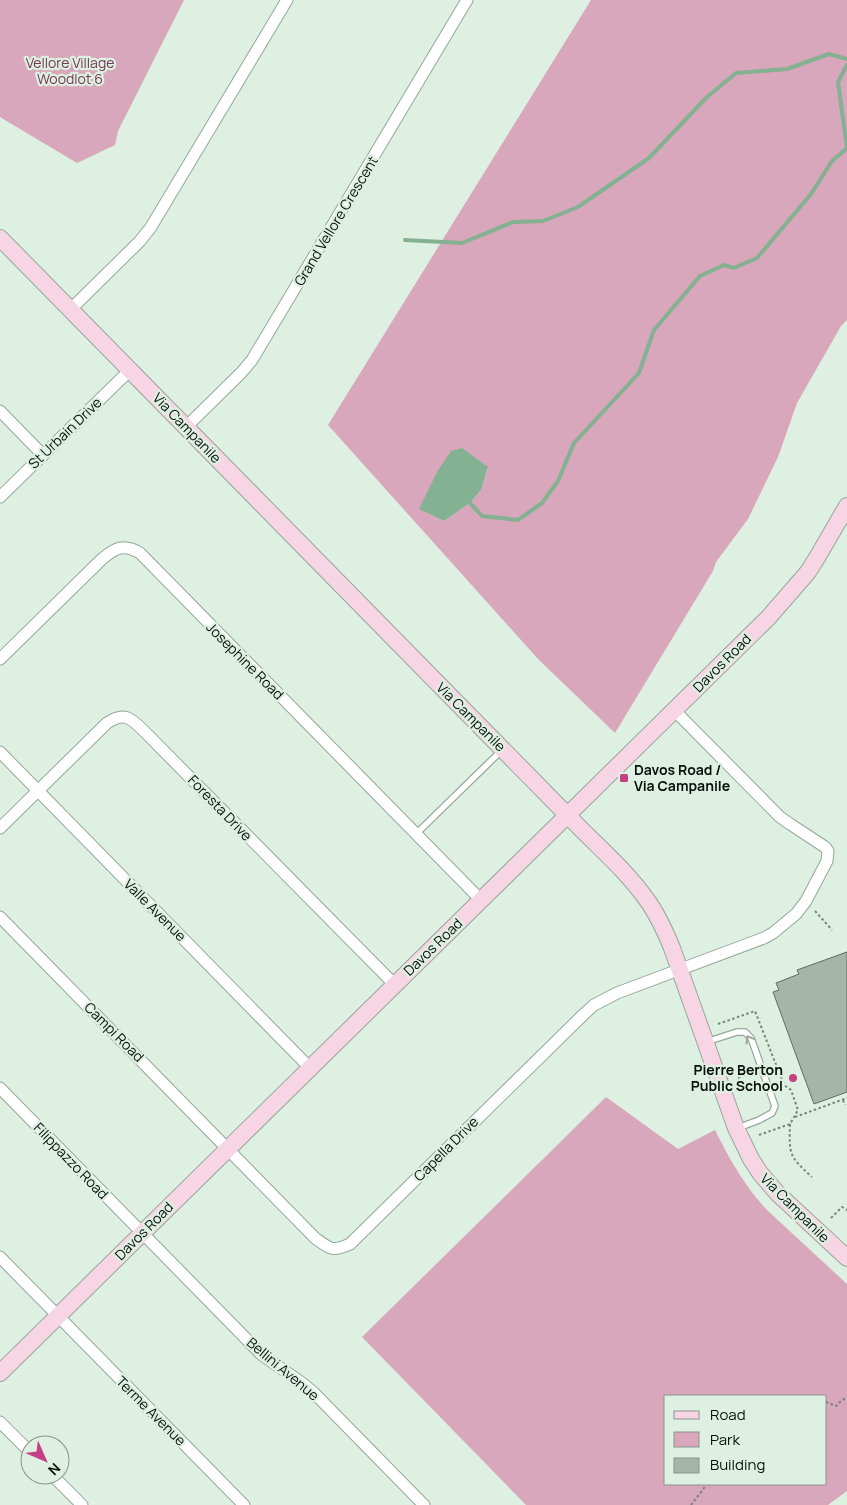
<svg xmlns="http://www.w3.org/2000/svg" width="847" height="1505" viewBox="0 0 847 1505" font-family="Manrope,sans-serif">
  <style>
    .green { fill: #d8a7bb; fill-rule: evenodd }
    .water { fill: #83b191 }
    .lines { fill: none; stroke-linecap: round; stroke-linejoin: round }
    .stream { stroke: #83b191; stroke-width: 4 }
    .building { fill: #a4b6a9; stroke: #5e6e62 }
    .lane-casing { stroke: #95a799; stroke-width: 8 }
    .street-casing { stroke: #95a799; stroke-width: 13 }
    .secondary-casing { stroke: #95a799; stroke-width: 18 }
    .path { stroke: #77837a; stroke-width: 2; stroke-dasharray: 2.5 2.5; stroke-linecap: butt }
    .lane { stroke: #fff; stroke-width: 5.5 }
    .street { stroke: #fff; stroke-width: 11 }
    .secondary { stroke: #f8d5e5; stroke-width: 16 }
    .oneway { stroke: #9d9f9d }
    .poi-dot { fill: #c44083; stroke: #ddf0e2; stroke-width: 2 }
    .labels { text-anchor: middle; stroke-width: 4.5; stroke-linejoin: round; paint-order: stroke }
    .park-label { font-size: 14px; fill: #773655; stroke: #ddf0e2 }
    .street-label { font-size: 14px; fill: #090f0b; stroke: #ddf0e2 }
    .poi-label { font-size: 14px; font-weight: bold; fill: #090f0b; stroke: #ddf0e2; text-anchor: start }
  </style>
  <rect width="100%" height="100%" fill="#ddf0e2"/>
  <g class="green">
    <polygon points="0,0 184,0 118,131 115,145 77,163 0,117"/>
    <path d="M 591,0 L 847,0 L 847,320 L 841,326 L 797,403 L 778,457 L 748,519 L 716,562 L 713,571 L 615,733 L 538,659 L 328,425 ZM 488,468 L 481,490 L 470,503 L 444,521 L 420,509 Z"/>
    <path d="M 606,1097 L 678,1149 L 715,1130 C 730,1160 745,1187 768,1211 L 847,1284 L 847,1491 L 828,1505 L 526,1505 L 362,1337 ZM 826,1396 L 826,1484 L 666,1484 L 666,1396 Z"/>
  </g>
  <polygon class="water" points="462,448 488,467 481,490 470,503 444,521 419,509 437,472 451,451"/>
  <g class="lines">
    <g class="stream">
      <polyline points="405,240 462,243 513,222 543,221 578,207 649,158 707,97 736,73 787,69 829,54 847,59"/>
      <polyline points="470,503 482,516 518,520 542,503 558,481 574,443 639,373 654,330 700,276 724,265 734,268 757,258 811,194 832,161 847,148 838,82 847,65"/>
    </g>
  </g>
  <polygon class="building" points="847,952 847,1092 814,1104 773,992 779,990 776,983 799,974 797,970"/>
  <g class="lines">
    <g class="lane-casing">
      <g id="lane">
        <polyline points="416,834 501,751"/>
        <polyline points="706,1042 737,1032 745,1032 751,1038 775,1106 772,1113 759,1120 738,1128"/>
      </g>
    </g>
    <g class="street-casing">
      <g id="street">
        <polyline points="71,309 140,241 151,227 287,0"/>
        <polyline points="0,411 43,455"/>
        <polyline points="186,427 241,373 252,360 467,0"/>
        <polyline points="0,497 130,370"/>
        <path d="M 0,659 L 102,559 C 115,548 124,543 140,553 L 481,900"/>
        <polyline points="0,752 310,1068"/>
        <path d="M 0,828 L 107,723 C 124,712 130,717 144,731 L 395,985"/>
        <path d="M 0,917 L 315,1238 C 330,1249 332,1252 350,1244 L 584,1014 L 594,1005 L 617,993 L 764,938 L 773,933 L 796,914 L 806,901 L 827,861 L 828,851 L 825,847 L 790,824 L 780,817 L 674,710"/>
        <polyline points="0,1088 262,1355 302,1383 314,1393 424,1505"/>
        <polyline points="0,1257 244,1505"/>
        <polyline points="0,1422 30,1452"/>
        <polyline points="52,1475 82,1505"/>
      </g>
    </g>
    <g class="secondary-casing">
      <g id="secondary">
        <path d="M 0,238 L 580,828 C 603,851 628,873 647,900 C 658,915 665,931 672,948 L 736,1128 L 751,1159 L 760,1173 L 778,1194 L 847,1258"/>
        <polyline points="0,1373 768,618 808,572 818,556 847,506"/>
      </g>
    </g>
    <g class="path">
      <polyline points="815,911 832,930"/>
      <polyline points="718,1024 755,1011 784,1085 791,1090 798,1110 790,1124 759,1135"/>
      <polyline points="738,1078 755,1072"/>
      <polyline points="843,1100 845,1105"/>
      <polyline points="795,1117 847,1098"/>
      <path d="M 790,1124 C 789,1155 789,1156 812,1177"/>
      <polyline points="831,1218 842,1207 847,1210"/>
      <polyline points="826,1402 836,1406 842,1400 847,1398"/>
      <polyline points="691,1505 704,1488 706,1484"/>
    </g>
    <use href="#lane" class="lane"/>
    <use href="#street" class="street"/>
    <use href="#secondary" class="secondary"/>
  </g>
  <defs><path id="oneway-chevron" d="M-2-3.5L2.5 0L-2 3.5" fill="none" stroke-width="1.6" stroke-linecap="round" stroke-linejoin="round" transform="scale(1.25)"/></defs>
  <use class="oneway" href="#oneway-chevron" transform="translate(749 1039) rotate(-121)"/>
  <g class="poi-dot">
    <rect x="619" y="773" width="10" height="10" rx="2.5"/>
    <circle cx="793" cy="1078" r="5"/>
  </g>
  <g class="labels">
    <g class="park-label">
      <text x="70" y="68">Vellore Village<tspan x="70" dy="16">Woodlot 6</tspan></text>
    </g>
    <g class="street-label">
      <text transform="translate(336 221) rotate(-59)" y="5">Grand Vellore Crescent</text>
      <text transform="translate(187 428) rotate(46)" y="5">Via Campanile</text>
      <text transform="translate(65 433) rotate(-44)" y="5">St Urbain Drive</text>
      <text transform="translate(245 661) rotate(45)" y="5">Josephine Road</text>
      <text transform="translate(722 663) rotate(-45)" y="5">Davos Road</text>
      <text transform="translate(471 717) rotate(45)" y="5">Via Campanile</text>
      <text transform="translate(220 808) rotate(46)" y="5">Foresta Drive</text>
      <text transform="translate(155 910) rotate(45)" y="5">Valle Avenue</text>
      <text transform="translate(433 947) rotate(-44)" y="5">Davos Road</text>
      <text transform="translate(114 1032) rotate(45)" y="5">Campi Road</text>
      <text transform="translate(446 1149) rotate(-45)" y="5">Capella Drive</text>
      <text transform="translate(71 1161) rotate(46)" y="5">Filippazzo Road</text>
      <text transform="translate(795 1208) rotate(45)" y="5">Via Campanile</text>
      <text transform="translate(144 1231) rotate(-45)" y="5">Davos Road</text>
      <text transform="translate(283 1369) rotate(40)" y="5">Bellini Avenue</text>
      <text transform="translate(151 1411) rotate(45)" y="5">Terme Avenue</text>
    </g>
    <g class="poi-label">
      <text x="634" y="775">Davos Road /<tspan x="634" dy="16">Via Campanile</tspan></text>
      <text x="783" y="1075" text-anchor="end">Pierre Berton<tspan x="783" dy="16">Public School</tspan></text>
    </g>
  </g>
  <rect x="664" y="1395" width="162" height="90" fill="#ddf0e2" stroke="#88968c"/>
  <rect x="674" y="1411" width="25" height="8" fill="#f8d5e5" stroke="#88968c"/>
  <text x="710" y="1420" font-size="15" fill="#090f0b">Road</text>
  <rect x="674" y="1432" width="25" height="15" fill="#d8a7bb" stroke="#88968c"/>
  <text x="710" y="1445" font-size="15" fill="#090f0b">Park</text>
  <rect x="674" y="1458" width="25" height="15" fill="#a4b6a9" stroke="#88968c"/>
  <text x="710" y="1470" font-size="15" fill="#090f0b">Building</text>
  <g transform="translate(45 1460) rotate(135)"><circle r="24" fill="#ddf0e2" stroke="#88968c"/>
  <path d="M0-4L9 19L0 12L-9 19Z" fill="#c44083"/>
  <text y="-8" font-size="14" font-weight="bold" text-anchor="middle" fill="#090f0b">N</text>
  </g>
</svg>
